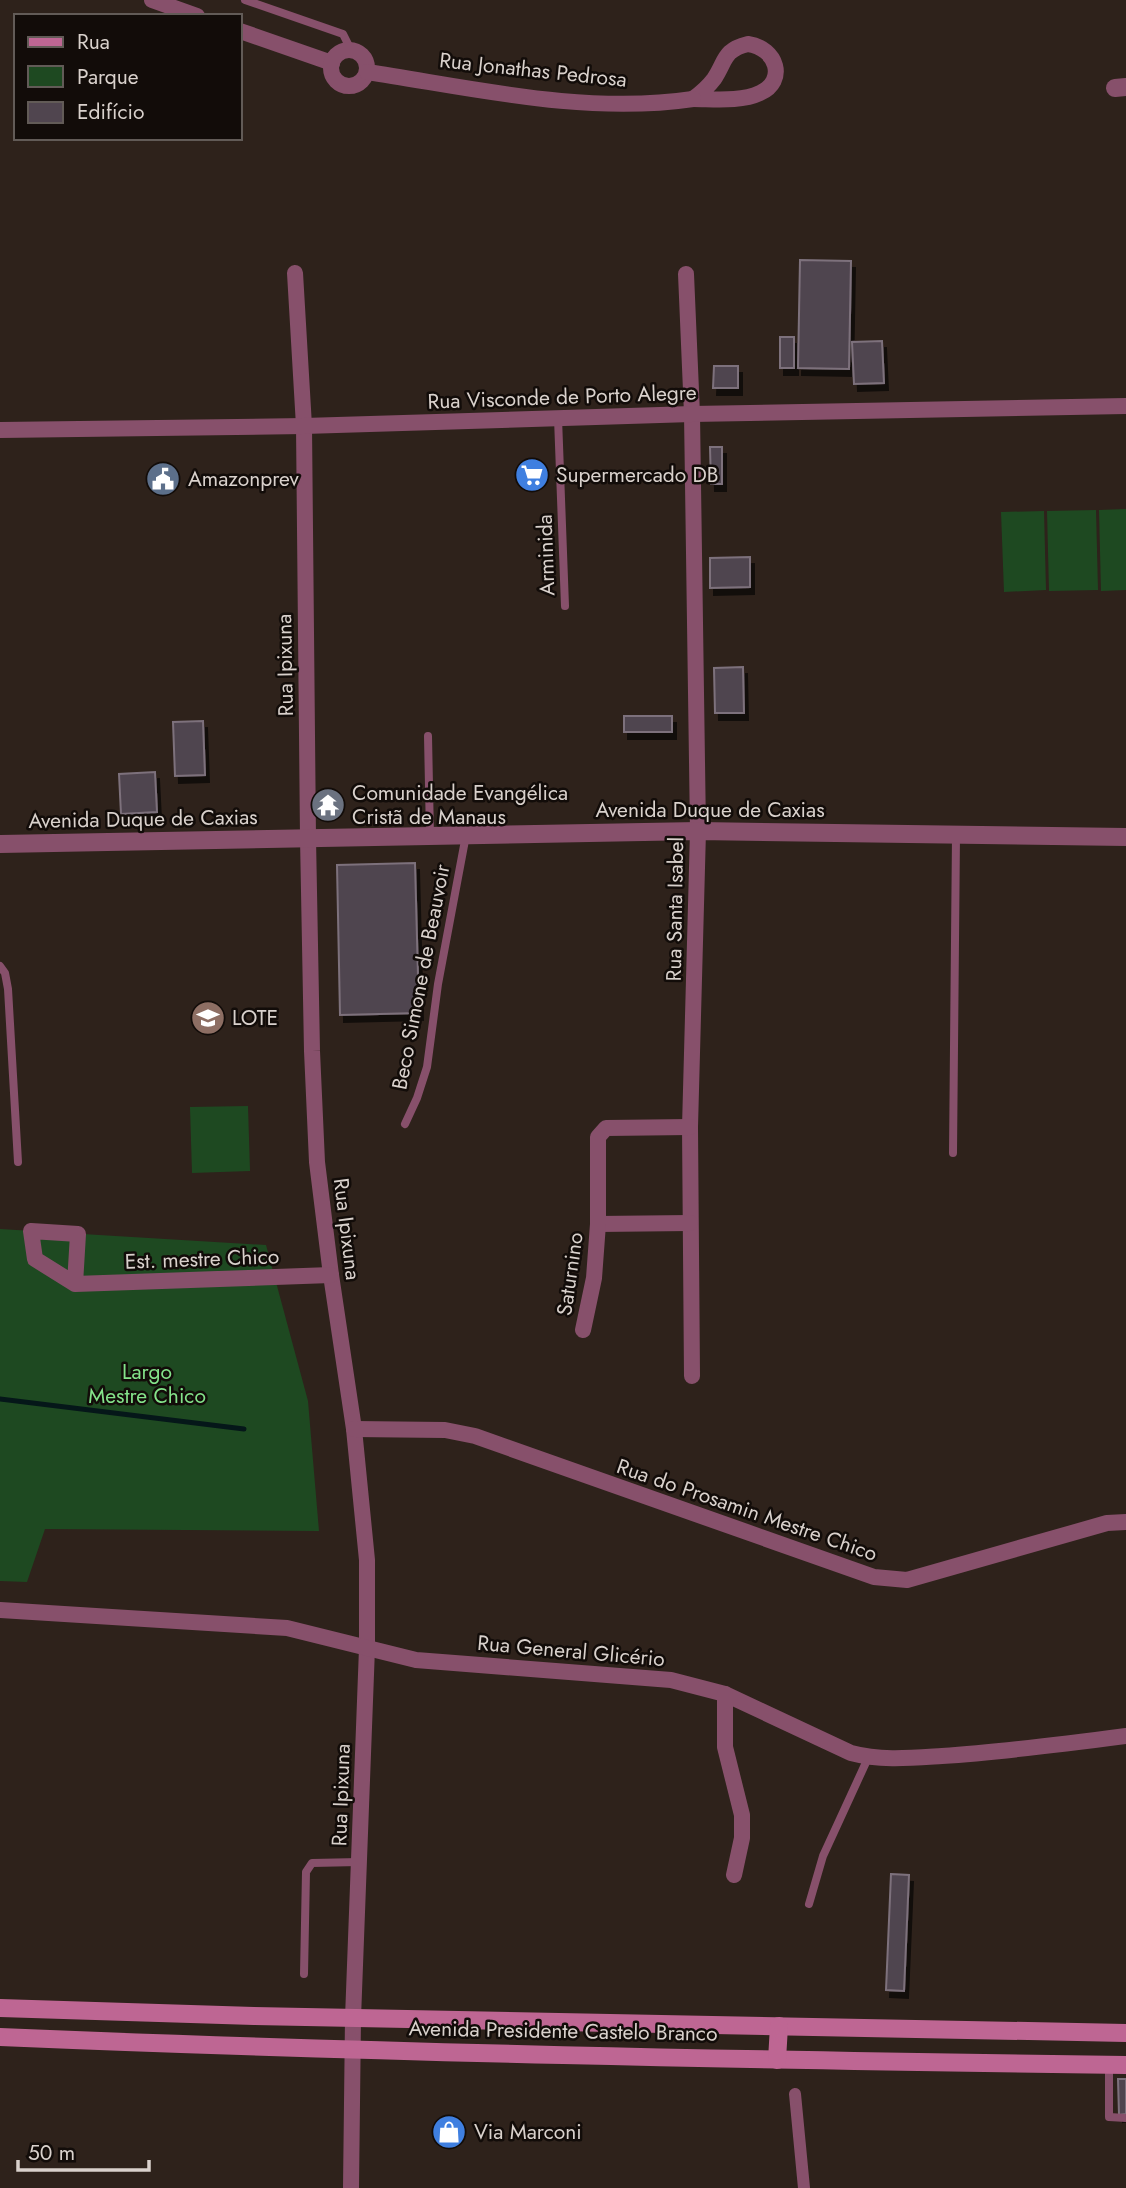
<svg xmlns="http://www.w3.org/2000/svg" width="1126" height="2188" viewBox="0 0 1126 2188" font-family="Jost,sans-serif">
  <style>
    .green { fill: #1e4921 }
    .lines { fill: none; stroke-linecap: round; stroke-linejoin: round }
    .stream { stroke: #051719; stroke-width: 5 }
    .building { fill: #50454f; stroke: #7d717c; stroke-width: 2; filter: url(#shadow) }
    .service { stroke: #87506b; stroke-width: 8 }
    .pedestrian { stroke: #87506b; stroke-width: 12 }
    .minor { stroke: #87506b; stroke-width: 16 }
    .tertiary { stroke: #87506b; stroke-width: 18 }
    .secondary { stroke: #be6693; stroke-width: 18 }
    .labels { text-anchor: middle; stroke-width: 5; stroke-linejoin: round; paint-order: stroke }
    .street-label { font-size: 21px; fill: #d9d1cc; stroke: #120c09 }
    .poi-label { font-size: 21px; fill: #d9d1cc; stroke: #120c09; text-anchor: start }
    .park-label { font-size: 21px; fill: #84e38a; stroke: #120c09 }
  </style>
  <defs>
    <filter id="shadow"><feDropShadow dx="4" dy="7" stdDeviation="0" flood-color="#0009"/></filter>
  </defs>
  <rect width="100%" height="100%" fill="#2e221b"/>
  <g class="green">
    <polygon points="1126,509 1126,590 1101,591 1099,510"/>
    <polygon points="1096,510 1098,590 1049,591 1047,511"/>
    <polygon points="1044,511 1046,590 1004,592 1001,512"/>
    <polygon points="248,1106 250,1171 192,1173 190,1107"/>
    <polygon points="0,1229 266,1245 308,1401 319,1531 45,1529 27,1582 0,1581"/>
  </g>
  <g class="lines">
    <polyline class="stream" points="0,1399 244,1429"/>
  </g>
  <g class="building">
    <polygon points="800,260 851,261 849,369 798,368"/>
    <rect x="780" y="337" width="14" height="31"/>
    <polygon points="882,341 884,383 854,384 852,342"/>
    <polygon points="714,366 738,366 738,388 713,388"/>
    <polygon points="710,447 722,447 722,484 711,484"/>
    <polygon points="750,557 750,587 710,588 710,558"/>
    <polygon points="743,667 744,713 715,713 714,668"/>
    <rect x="624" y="716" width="48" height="16"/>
    <polygon points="203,721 205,775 175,776 173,722"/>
    <polygon points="155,772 157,812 121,814 119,774"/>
    <polygon points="415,863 419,1013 340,1015 337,865"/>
    <polygon points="891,1874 909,1875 904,1991 886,1990"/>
    <polygon points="1118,2079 1126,2079 1126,2114 1119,2115"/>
  </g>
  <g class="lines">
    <g class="service">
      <polyline points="245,0 343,34 351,50"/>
      <polyline points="558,418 565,606"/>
      <polyline points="428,736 430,836"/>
      <polyline points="0,966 5,973 8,989 18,1162"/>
      <polyline points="405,1124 417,1098 427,1067 438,984 466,835"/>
      <polyline points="953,1153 956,835"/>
      <polyline points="809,1904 823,1856 868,1758"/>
      <polyline points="304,1974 306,1872 312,1863 359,1862"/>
      <polyline points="1109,2065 1109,2117 1126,2118"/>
    </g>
    <polyline class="pedestrian" points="795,2094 804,2188"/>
    <g class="minor">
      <polyline points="152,0 197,16"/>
      <polyline points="240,31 332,63"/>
      <path d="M 748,44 C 777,48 787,81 760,93 C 741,102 714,99 693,99 C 701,93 708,87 714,79 C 726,61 723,50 748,44 Z"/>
      <circle cx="349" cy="68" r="18"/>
      <path d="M 367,72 C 473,88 586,115 693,99"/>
      <polyline points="295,273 304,426 308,838 312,1051 317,1162 331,1275 354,1429 367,1560 367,1648 353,2018 351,2188"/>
      <polyline points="686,274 692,414 698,831 690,1127 692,1376"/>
      <polyline points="0,430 304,426 692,414 1126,406"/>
      <polyline points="598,1224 690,1223"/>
      <polyline points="75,1284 35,1259 31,1231 78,1234 75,1284 331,1275"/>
      <polyline points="583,1330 594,1278 598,1224 598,1137 606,1128 690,1127"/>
      <polyline points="354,1429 445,1430 475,1436 874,1577 907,1580 1107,1523 1126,1522"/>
      <path d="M 0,1610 L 287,1628 L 416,1660 L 671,1680 L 725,1694 L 851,1753 C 881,1761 911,1758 942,1756 C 1004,1752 1065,1744 1126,1736"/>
      <polyline points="725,1694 725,1747 742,1815 742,1838 734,1875"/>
    </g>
    <g class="tertiary">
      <polyline points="1115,88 1126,87"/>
      <polyline points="0,844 698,831 1126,837"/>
    </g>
    <g class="secondary">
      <polyline points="0,2008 254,2016 1126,2033"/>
      <path d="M 0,2037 C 375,2053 751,2060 1126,2065"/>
      <polyline points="777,2060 779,2026"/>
    </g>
  </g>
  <defs>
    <g id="supermarket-disc" transform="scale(1.75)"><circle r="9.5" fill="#3f7fe0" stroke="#120c09"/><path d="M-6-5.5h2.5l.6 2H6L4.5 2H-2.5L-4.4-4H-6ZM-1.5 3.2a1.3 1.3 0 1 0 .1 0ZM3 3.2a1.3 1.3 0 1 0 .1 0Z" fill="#fff"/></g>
    <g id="civic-disc" transform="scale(1.75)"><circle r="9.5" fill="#5c6f8a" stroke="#120c09"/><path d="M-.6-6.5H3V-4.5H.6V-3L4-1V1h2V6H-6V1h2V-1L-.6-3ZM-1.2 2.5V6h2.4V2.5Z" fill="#fff"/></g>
    <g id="temple-disc" transform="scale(1.75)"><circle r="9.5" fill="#6b7280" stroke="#120c09"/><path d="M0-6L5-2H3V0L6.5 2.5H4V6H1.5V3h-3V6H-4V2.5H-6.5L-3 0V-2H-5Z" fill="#fff"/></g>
    <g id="school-disc" transform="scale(1.75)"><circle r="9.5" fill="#8d6e63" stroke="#120c09"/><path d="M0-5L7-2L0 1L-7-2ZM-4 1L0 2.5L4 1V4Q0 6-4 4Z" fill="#fff"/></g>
    <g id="shop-disc" transform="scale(1.75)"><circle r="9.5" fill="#3f7fe0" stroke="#120c09"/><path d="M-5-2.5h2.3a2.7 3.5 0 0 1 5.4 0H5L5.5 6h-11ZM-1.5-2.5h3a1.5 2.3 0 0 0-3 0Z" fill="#fff"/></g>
  </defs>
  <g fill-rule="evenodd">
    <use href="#supermarket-disc" x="532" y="475"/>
    <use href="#civic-disc" x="163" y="479"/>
    <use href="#temple-disc" x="328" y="805"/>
    <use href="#school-disc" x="208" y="1018"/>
    <use href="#shop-disc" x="449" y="2132"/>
  </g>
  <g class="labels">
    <g class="street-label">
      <text transform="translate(533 70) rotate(6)" y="7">Rua Jonathas Pedrosa</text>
      <text transform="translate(562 397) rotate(-2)" y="7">Rua Visconde de Porto Alegre</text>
      <text transform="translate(546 555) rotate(-92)" y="7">Arminida</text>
      <text transform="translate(285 665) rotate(-91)" y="7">Rua Ipixuna</text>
      <text x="710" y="817">Avenida Duque de Caxias</text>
      <text transform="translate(143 819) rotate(-1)" y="7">Avenida Duque de Caxias</text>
      <text transform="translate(675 909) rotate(-89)" y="7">Rua Santa Isabel</text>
      <text transform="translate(421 977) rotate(-79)" y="7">Beco Simone de Beauvoir</text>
      <text transform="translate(347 1229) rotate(83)" y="7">Rua Ipixuna</text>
      <text transform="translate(202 1259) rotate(-2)" y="7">Est. mestre Chico</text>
      <text transform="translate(570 1274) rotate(-82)" y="7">Saturnino</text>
      <text transform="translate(747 1510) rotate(19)" y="7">Rua do Prosamin Mestre Chico</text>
      <text transform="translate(571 1651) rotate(5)" y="7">Rua General Glicério</text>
      <text transform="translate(341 1795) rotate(-88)" y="7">Rua Ipixuna</text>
      <text transform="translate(563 2031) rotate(1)" y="7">Avenida Presidente Castelo Branco</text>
    </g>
    <g class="poi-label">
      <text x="556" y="482">Supermercado DB</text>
      <text x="188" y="486">Amazonprev</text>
      <text x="352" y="800">Comunidade Evangélica<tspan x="352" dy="24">Cristã de Manaus</tspan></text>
      <text x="232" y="1025">LOTE</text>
      <text x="474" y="2139">Via Marconi</text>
    </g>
    <g class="park-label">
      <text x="147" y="1379">Largo<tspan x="147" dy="24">Mestre Chico</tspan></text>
    </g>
  </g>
  <rect x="14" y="14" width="228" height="126" fill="#120c09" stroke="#625b57" stroke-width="2"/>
  <rect x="28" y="37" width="35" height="10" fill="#be6693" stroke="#625b57" stroke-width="2"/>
  <text x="77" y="49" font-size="21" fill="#d9d1cc">Rua</text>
  <rect x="28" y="66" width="35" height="21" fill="#1e4921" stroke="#625b57" stroke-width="2"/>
  <text x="77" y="84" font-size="21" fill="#d9d1cc">Parque</text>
  <rect x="28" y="102" width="35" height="21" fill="#50454f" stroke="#625b57" stroke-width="2"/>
  <text x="77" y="119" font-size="21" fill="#d9d1cc">Edifício</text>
  <path d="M18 2160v10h131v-10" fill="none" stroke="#d9d1cc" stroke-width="3.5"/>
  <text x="28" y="2160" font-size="21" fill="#d9d1cc" stroke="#120c09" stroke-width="5" paint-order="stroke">50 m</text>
</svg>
